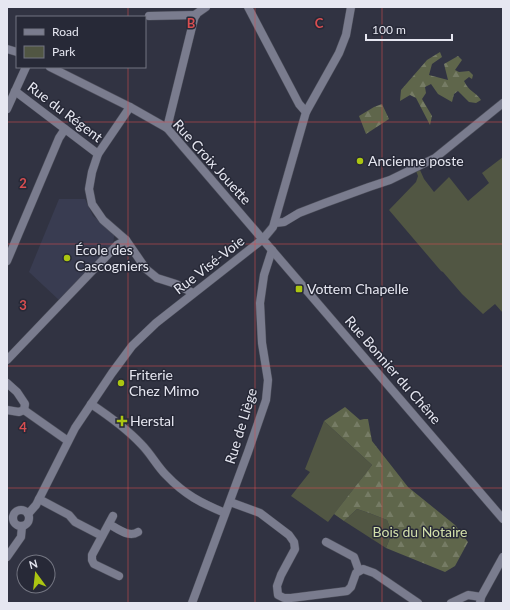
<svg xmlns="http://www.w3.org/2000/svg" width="510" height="610" viewBox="0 0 510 610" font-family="Lato,sans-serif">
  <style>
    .built { fill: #393c51 }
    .green { fill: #515643 }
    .forest { fill: url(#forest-firs) }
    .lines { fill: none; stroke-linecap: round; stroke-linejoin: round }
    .minor-casing { stroke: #4e505c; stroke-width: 9 }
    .minor { stroke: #7a7c8e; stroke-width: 8 }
    .grid { fill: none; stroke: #d94e50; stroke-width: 1; stroke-opacity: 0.55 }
    .poi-dot { fill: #acc611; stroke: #272937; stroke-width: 1.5 }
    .labels { text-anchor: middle; stroke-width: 3; stroke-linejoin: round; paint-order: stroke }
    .street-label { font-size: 14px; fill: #e6e7f1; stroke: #272937 }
    .poi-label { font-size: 14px; fill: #e6e7f1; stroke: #272937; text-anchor: start }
    .park-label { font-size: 14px; fill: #d3e0ab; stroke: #272937 }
    .grid-label { font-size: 13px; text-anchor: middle; font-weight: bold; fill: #d94e50; stroke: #272937; stroke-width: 3; stroke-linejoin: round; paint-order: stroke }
  </style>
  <defs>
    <pattern id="forest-firs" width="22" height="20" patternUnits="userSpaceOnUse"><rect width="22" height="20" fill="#5f664b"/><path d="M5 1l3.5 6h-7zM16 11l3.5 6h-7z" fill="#767c65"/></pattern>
  </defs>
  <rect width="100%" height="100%" fill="#313342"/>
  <polygon class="built" points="59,199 85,199 93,216 114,232 114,237 113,244 59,300 29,272"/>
  <g class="green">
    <polygon points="503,157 503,313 495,304 483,314 462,294 443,272 441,271 389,210 416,182 418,176 416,171 420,170 424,179 434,192 449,177 468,201 489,183 482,173"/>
    <polygon points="324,421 372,465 328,522 291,496 310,472 305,469"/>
    <polygon points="357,509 369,513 387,520 392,533 386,548 344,521"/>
  </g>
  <g class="forest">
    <path d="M 440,52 L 442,57 L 432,64 L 429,75 L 448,80 L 444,64 L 458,56 L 462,60 L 455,70 L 459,72 L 469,71 L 473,75 L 472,79 L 469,77 L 464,81 C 469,92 475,91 481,100 L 476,103 L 469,102 L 458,91 L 454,94 L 452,102 L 438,94 L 431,84 L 425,87 L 426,93 L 422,99 L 432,116 L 430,125 L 416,98 L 410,95 L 400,101 L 401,90 L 427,60 Z"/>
    <polygon points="382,104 389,119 366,134 359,116 374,107"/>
    <polygon points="345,407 360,420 364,419 368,419 372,441 408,487 455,525 468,542 455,566 445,572 386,548 392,533 387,520 369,513 357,509 344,521 334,514 372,465 324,421"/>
  </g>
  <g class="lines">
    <g class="minor-casing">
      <g id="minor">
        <polyline points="248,7 299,104 306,112"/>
        <polyline points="149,16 196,15"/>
        <polyline points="7,49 17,52"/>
        <polyline points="50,67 130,107 167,128 503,519"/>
        <polyline points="15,91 98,154"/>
        <polyline points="130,107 98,154 92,172 89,189 92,204 103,220 126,240 146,269 157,278 176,284 193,293"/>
        <polyline points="7,109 26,67"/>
        <polyline points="167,128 194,19 196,14 206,7"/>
        <polyline points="275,223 284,222 299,213 325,203 369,187 390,180 435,158 503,103"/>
        <polyline points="7,261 59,138 65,129"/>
        <polyline points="7,360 117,245 126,240"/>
        <polyline points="7,383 17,392 25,404 24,410 19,412 7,410"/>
        <path d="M 91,404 C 109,416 126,428 141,444 C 151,454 157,466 166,475 C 185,495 201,503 225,513"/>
        <polyline points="24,410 68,441"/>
        <polyline points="39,499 69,515 75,522 102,536"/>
        <polyline points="230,502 260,513 289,535 294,542 295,549 281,575 277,586 278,595 284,598 291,598 347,591 351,587 356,573 363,569 374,573 418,603"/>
        <circle cx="21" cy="518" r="8"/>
        <polyline points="28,514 36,505 75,428 112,373 132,346 156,323 263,239 273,227 306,112 339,53 346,35 351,7"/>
        <polyline points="113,516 92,555 92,560 94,564 119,576"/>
        <path d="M 109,524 C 118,529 129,538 138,532"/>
        <polyline points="326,542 354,557 359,571"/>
        <polyline points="7,557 21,537 22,526"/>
        <polyline points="192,603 248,452 266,400 268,380 262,343 260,303 264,275 272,250"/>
        <polyline points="451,603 468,595 481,597"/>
        <polyline points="480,603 481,597 503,557"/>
      </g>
    </g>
    <use href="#minor" class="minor"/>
  </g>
  <path class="grid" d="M 128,7 L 128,17M 255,7 L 255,603M 382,7 L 382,603M 128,67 L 128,603M 7,122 L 503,122M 7,244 L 503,244M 7,366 L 503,366M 7,488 L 503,488"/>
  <g class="poi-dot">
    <circle cx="360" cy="161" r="4"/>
    <circle cx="67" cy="258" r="4"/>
    <rect x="295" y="285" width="8" height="8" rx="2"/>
    <circle cx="121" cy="383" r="4"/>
    <path d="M120 415h4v4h4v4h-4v4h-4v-4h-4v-4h4z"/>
  </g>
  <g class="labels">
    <g class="street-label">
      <text transform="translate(65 112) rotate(37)" y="5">Rue du Régent</text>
      <text transform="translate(212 162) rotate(48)" y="5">Rue Croix Jouette</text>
      <text transform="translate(209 265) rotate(-38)" y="5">Rue Visé-Voie</text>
      <text transform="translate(393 370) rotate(49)" y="5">Rue Bonnier du Chêne</text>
      <text transform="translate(241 426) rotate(-73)" y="5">Rue de Liège</text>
    </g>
    <g class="poi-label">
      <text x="368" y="166">Ancienne poste</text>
      <text x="75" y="255">École des<tspan x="75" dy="16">Cascogniers</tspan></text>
      <text x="307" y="294">Vottem Chapelle</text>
      <text x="129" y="380">Friterie<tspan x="129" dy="16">Chez Mimo</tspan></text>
      <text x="130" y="426">Herstal</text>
    </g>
    <g class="park-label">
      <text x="420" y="537">Bois du Notaire</text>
    </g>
  </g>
  <g class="grid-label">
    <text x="191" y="28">B</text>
    <text x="319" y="28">C</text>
    <text x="23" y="188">2</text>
    <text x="23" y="310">3</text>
    <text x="23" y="432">4</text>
  </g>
  <rect width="510" height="610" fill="none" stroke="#e6e7f1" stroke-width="16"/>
  <rect x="16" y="16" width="130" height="52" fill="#272937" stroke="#737581"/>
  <rect x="24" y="29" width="20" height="6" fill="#7a7c8e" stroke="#737581"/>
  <text x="52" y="36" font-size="12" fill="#e6e7f1">Road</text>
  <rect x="24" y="46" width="20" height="12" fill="#515643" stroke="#737581"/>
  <text x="52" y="56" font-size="12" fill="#e6e7f1">Park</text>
  <g transform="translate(36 574) rotate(345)"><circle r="19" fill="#272937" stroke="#737581"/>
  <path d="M0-3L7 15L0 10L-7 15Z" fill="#acc611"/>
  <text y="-6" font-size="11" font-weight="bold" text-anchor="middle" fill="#e6e7f1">N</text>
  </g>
  <path d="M366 34v6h86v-6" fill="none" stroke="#e6e7f1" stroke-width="2"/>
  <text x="372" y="34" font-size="12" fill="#e6e7f1" stroke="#272937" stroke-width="3" paint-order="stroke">100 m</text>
</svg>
